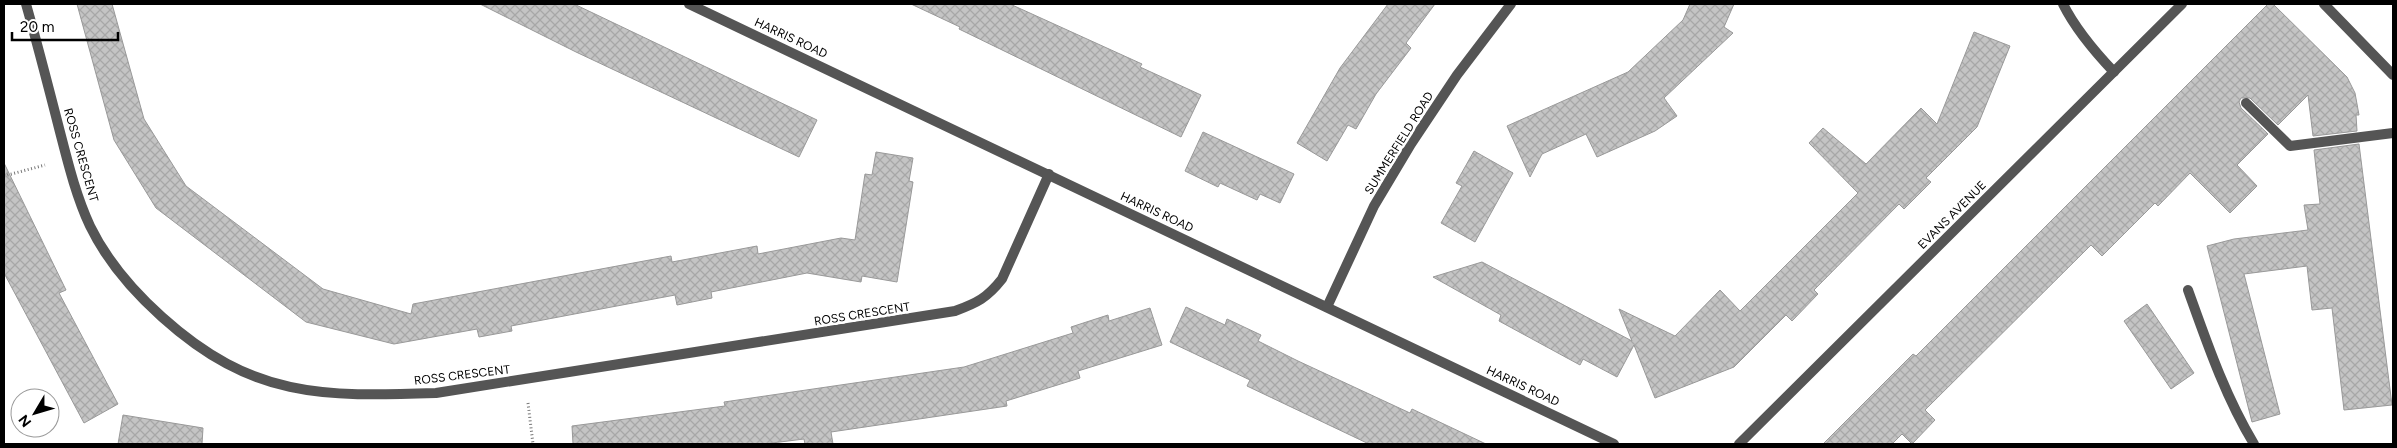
<svg xmlns="http://www.w3.org/2000/svg" width="2397" height="448" viewBox="0 0 2397 448" font-family="Figtree,sans-serif">
  <style>
    .building { fill: url(#building-cross-hatch); stroke: #999 }
    .lines { fill: none; stroke-linecap: round; stroke-linejoin: round }
    .path { stroke: #777; stroke-width: 3; stroke-dasharray: 1 2.5; stroke-linecap: butt }
    .service { stroke: #555; stroke-width: 10 }
    .minor { stroke: #555; stroke-width: 10 }
    .labels { text-anchor: middle; stroke-width: 5; stroke-linejoin: round; paint-order: stroke }
    .street-label { font-size: 12px; fill: #000; stroke: #fff }
  </style>
  <defs>
    <pattern id="building-cross-hatch" width="8" height="8" patternUnits="userSpaceOnUse" patternTransform="scale(1.25)"><rect width="8" height="8" fill="#c4c4c4"/><path d="M0 0l8 8M0 8l8-8" fill="none" stroke="#a7a7a7"/></pattern>
  </defs>
  <rect width="100%" height="100%" fill="#fff"/>
  <g class="building">
    <polygon points="77,4 112,4 144,119 186,186 323,289 411,314 413,304 671,256 672,262 757,246 758,254 841,238 855,240 865,174 872,175 876,152 913,158 909,181 913,182 897,282 862,276 861,282 807,273 711,292 712,298 677,305 675,295 511,326 512,331 479,337 477,329 394,344 306,322 156,208 114,140"/>
    <polygon points="480,4 574,4 817,120 799,157 576,52"/>
    <polygon points="911,4 1010,4 1142,64 1140,67 1201,95 1181,137 959,29 960,27"/>
    <polygon points="1388,4 1435,4 1406,43 1411,48 1376,94 1356,129 1348,125 1327,161 1297,143 1340,68"/>
    <polygon points="1690,4 1734,4 1724,27 1733,33 1664,98 1677,116 1655,131 1597,157 1586,134 1542,154 1530,177 1507,126 1628,72 1683,20"/>
    <polygon points="2268,4 2273,4 2347,77 2355,93 2359,115 2356,115 2357,131 2313,136 2308,95 2278,125 2250,98 2241,98 2239,102 2241,108 2268,134 2237,165 2257,186 2230,213 2190,173 2158,206 2155,203 2102,256 2091,245 1925,410 1935,420 1912,444 1902,434 1892,444 1823,444 1913,354 1916,356"/>
    <polygon points="1974,32 2010,46 1977,127 1926,178 1931,182 1904,209 1899,204 1814,290 1818,294 1792,321 1786,315 1734,367 1655,398 1634,345 1617,377 1583,359 1580,365 1499,321 1501,315 1433,277 1482,262 1632,341 1619,309 1675,336 1720,290 1740,311 1858,193 1809,143 1823,128 1866,164 1921,108 1937,124"/>
    <polygon points="1203,132 1294,174 1280,203 1260,194 1257,200 1220,183 1218,187 1185,171"/>
    <polygon points="2359,144 2392,405 2344,410 2332,308 2312,310 2307,266 2244,274 2280,414 2252,422 2207,246 2234,239 2308,230 2304,205 2320,204 2314,150"/>
    <polygon points="1474,151 1513,173 1475,242 1441,223 1462,186 1456,183"/>
    <polygon points="4,163 66,290 59,293 118,404 84,423 4,273"/>
    <polygon points="2147,304 2194,373 2171,389 2124,321"/>
    <polygon points="1186,307 1225,325 1227,319 1261,335 1258,341 1298,361 1410,413 1412,409 1486,444 1369,444 1247,386 1250,380 1170,342"/>
    <polygon points="1150,308 1162,345 1078,371 1080,378 1006,401 1007,406 831,432 833,444 805,444 804,439 764,444 573,444 572,426 725,406 724,402 964,367 1073,333 1071,327 1108,315 1109,321"/>
    <polygon points="123,415 203,428 202,444 118,444"/>
  </g>
  <g class="lines">
    <g class="path">
      <polyline points="4,176 45,165"/>
      <polyline points="528,403 533,444"/>
    </g>
    <g class="service">
      <polyline points="2246,103 2290,146 2393,133"/>
      <path d="M 2188,290 C 2207,343 2225,396 2254,444"/>
    </g>
    <g class="minor">
      <path d="M 26,4 C 38,46 49,89 60,132 C 68,163 76,196 90,226 C 107,261 133,291 162,317 C 252,398 322,397 436,393 L 955,311 C 977,303 987,298 1002,279 L 1049,174"/>
      <polyline points="689,4 1614,444"/>
      <path d="M 2063,4 C 2076,30 2094,51 2114,72"/>
      <polyline points="2324,4 2393,75"/>
      <polyline points="1327,307 1374,206 1411,144 1457,75 1511,4"/>
      <polyline points="1739,444 2182,4"/>
    </g>
  </g>
  <g class="labels">
    <g class="street-label">
      <text transform="translate(791 38) rotate(25)" y="4">HARRIS ROAD</text>
      <text transform="translate(1399 143) rotate(-58)" y="4">SUMMERFIELD ROAD</text>
      <text transform="translate(81 155) rotate(74)" y="4">ROSS CRESCENT</text>
      <text transform="translate(1157 212) rotate(25)" y="4">HARRIS ROAD</text>
      <text transform="translate(1952 215) rotate(-45)" y="4">EVANS AVENUE</text>
      <text transform="translate(862 314) rotate(-9)" y="4">ROSS CRESCENT</text>
      <text transform="translate(462 375) rotate(-7)" y="4">ROSS CRESCENT</text>
      <text transform="translate(1523 386) rotate(25)" y="4">HARRIS ROAD</text>
    </g>
  </g>
  <rect width="2397" height="448" fill="none" stroke="#000000" stroke-width="10"/>
  <g transform="translate(35 413) rotate(232)"><circle r="24" fill="#ffffff" stroke="#999999"/>
  <path d="M0-4L9 19L0 12L-9 19Z" fill="#000000"/>
  <text y="-8" font-size="14" font-weight="bold" text-anchor="middle" fill="#000000">N</text>
  </g>
  <path d="M12 32v8h106v-8" fill="none" stroke="#000000" stroke-width="2.5"/>
  <text x="20" y="32" font-size="15" fill="#000000" stroke="#ffffff" stroke-width="4" paint-order="stroke">20 m</text>
</svg>
